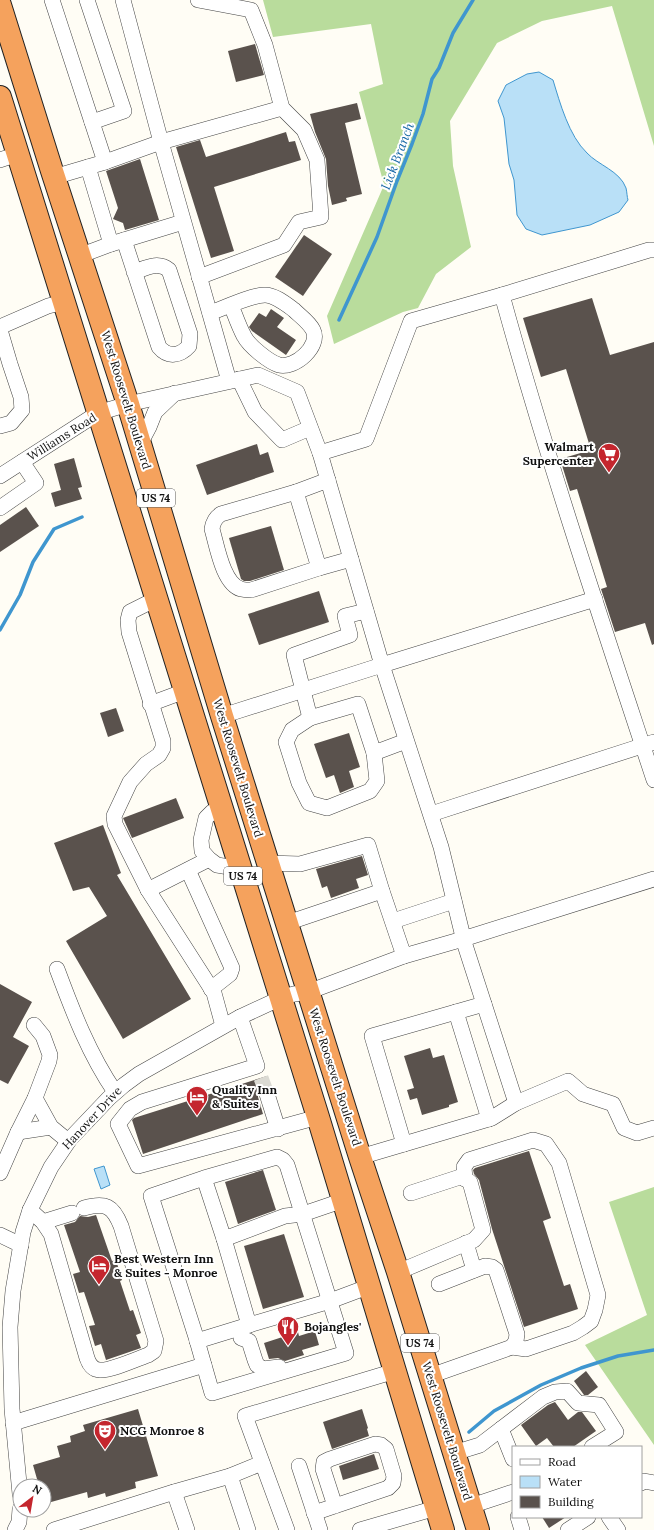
<svg xmlns="http://www.w3.org/2000/svg" width="654" height="1530" viewBox="0 0 654 1530" font-family="Lora,serif">
  <style>
    .forest { fill: #b9dc9c }
    .water { fill: #b9e0f7; stroke: #3f96cf }
    .lines { fill: none; stroke-linecap: round; stroke-linejoin: round }
    .stream { stroke: #3f96cf; stroke-width: 3.5 }
    .building { fill: #5a524d }
    .minor-tunnel { stroke: #dbdad3; stroke-width: 15; stroke-dasharray: 15 8; stroke-linecap: butt }
    .minor-casing { stroke: #444; stroke-width: 16 }
    .highway-casing { stroke: #222; stroke-width: 24 }
    .minor { stroke: #fff; stroke-width: 15 }
    .highway { stroke: #f5a25d; stroke-width: 22 }
    .labels { text-anchor: middle; stroke-width: 4; stroke-linejoin: round; paint-order: stroke }
    .shield { fill: #fff; stroke: #585858; stroke-width: 1 }
    .shield-label { font-size: 11px; font-weight: bold; fill: #111 }
    .street-label { font-size: 12px; fill: #111; stroke: #fff }
    .poi-label { font-size: 12px; font-weight: bold; fill: #111; stroke: #fff; text-anchor: start }
    .water-label { font-size: 13px; font-style: italic; fill: #1768a6; stroke: #fff }
  </style>
  <rect width="100%" height="100%" fill="#fffdf5"/>
  <g class="forest">
    <polygon points="263,0 654,0 654,146 612,6 542,21 497,43 450,121 453,166 471,247 436,274 418,308 403,312 334,344 327,316 384,185 359,92 383,84 371,24 273,37"/>
    <polygon points="654,1187 654,1445 585,1345 647,1315 609,1202"/>
  </g>
  <g class="water">
    <path d="M 539,72 L 553,80 C 560,103 569,136 587,153 C 598,165 620,171 626,188 C 627,192 627,197 628,200 L 619,212 L 590,225 L 542,235 L 526,229 L 517,215 L 514,180 L 509,164 L 504,118 L 498,101 L 506,85 L 527,74 Z"/>
    <polygon points="104,1166 110,1185 101,1189 94,1169"/>
  </g>
  <g class="lines">
    <g class="stream">
      <polyline points="339,320 377,237 397,181 412,144 423,114 432,79 439,68 453,33 473,0"/>
      <polyline points="0,630 20,595 33,562 54,529 82,517"/>
      <polyline points="469,1432 494,1411 541,1385 581,1368 618,1356 654,1350"/>
    </g>
  </g>
  <g class="building">
    <polygon points="255,44 264,75 236,82 228,51"/>
    <polygon points="357,103 361,119 345,123 362,194 346,198 347,201 332,205 328,186 326,159 315,132 310,114"/>
    <polygon points="286,132 289,142 295,141 301,160 214,187 234,251 211,258 176,147 200,140 206,157"/>
    <polygon points="140,159 159,220 125,230 123,223 113,219 118,208 106,171"/>
    <polygon points="304,235 332,254 303,296 275,277"/>
    <polygon points="592,298 610,355 654,342 654,644 652,645 645,623 615,632 601,589 607,587 577,489 570,491 560,459 591,450 566,369 541,377 523,318"/>
    <polygon points="271,309 284,318 277,327 296,340 286,355 252,331 249,327 259,313 266,317"/>
    <polygon points="257,444 260,455 268,452 274,472 207,495 196,465"/>
    <polygon points="74,458 82,487 78,488 82,499 55,507 51,493 61,490 54,464"/>
    <polygon points="26,507 39,526 0,552 0,525"/>
    <polygon points="271,526 284,570 250,581 244,581 241,579 229,538"/>
    <polygon points="319,591 329,622 259,645 248,614"/>
    <polygon points="116,708 124,731 108,737 100,713"/>
    <polygon points="349,733 360,767 349,771 354,787 340,793 334,775 326,778 314,744"/>
    <polygon points="176,798 184,818 132,838 123,818"/>
    <polygon points="103,825 121,873 117,875 191,999 123,1039 66,941 107,916 89,887 73,891 54,843"/>
    <polygon points="362,856 368,875 356,879 359,888 331,898 327,886 322,888 316,869"/>
    <polygon points="0,984 32,1002 13,1037 29,1046 8,1084 0,1080"/>
    <polygon points="430,1048 433,1058 444,1055 458,1102 449,1105 449,1107 422,1115 417,1098 410,1100 407,1090 414,1088 404,1056"/>
    <polygon points="267,1076 270,1086 264,1086 260,1088 258,1092 258,1097 263,1114 143,1154 132,1120 134,1118"/>
    <polygon points="529,1151 551,1218 543,1221 564,1286 570,1284 578,1309 524,1327 492,1229 479,1180 474,1174 473,1170 475,1168"/>
    <polygon points="263,1170 276,1210 238,1224 225,1182"/>
    <polygon points="96,1215 112,1261 116,1260 122,1280 120,1281 130,1311 133,1310 141,1333 136,1335 141,1348 106,1360 101,1344 95,1346 89,1326 95,1325 84,1292 79,1293 73,1274 80,1272 64,1225 75,1222 80,1216 88,1217"/>
    <polygon points="284,1234 304,1297 263,1309 244,1246"/>
    <polygon points="315,1331 319,1345 302,1350 304,1355 285,1361 278,1358 269,1359 264,1343 298,1332 299,1336"/>
    <polygon points="586,1371 598,1387 588,1395 584,1395 574,1381"/>
    <polygon points="555,1402 568,1420 578,1412 582,1412 596,1431 573,1447 554,1447 547,1438 536,1446 521,1425 548,1405"/>
    <polygon points="138,1409 158,1476 135,1482 136,1488 106,1497 105,1493 88,1498 87,1492 44,1504 44,1486 39,1486 33,1465 60,1457 57,1446 71,1442 70,1436 85,1431 83,1425"/>
    <polygon points="362,1409 368,1428 367,1429 369,1436 332,1449 323,1422"/>
    <polygon points="374,1454 379,1469 343,1480 339,1466"/>
    <polygon points="542,1517 566,1517 549,1528"/>
  </g>
  <g class="lines">
    <polyline class="minor-tunnel" points="261,1078 267,1094"/>
    <g class="minor-casing">
      <g id="minor">
        <polyline points="52,0 105,162 54,177"/>
        <polyline points="87,0 124,111 92,122"/>
        <polyline points="123,0 161,142 229,381"/>
        <polyline points="198,0 251,10 265,45 282,108 304,130 317,160 321,217 299,222 284,245 199,277"/>
        <polyline points="0,160 18,154"/>
        <polyline points="105,162 161,142 282,108"/>
        <polyline points="88,167 111,244"/>
        <path d="M 124,240 L 159,347 C 168,358 180,356 189,346 L 190,334 L 169,270 C 158,261 146,268 134,272"/>
        <polyline points="79,256 111,244 183,222"/>
        <polyline points="502,295 649,250 654,250"/>
        <path d="M 210,313 C 224,308 251,295 265,295 C 275,295 286,304 294,310 C 300,316 309,322 313,330 C 321,346 295,369 279,365 C 269,362 249,346 244,336 C 239,327 235,315 231,305"/>
        <polyline points="0,327 48,306 64,302"/>
        <polyline points="0,330 10,364 21,397 22,410 11,423 0,426"/>
        <polyline points="239,379 255,412 282,440 310,428"/>
        <polyline points="140,444 149,427 155,412 175,393"/>
        <polyline points="320,453 382,665 595,599"/>
        <path d="M 0,476 L 98,413 L 128,404 L 258,375 L 297,392 L 320,453 L 366,439 L 411,321 L 502,295 C 547,459 601,619 654,780"/>
        <polyline points="328,480 296,492 319,568 351,559"/>
        <path d="M 296,492 L 221,514 C 215,518 213,522 212,529 C 217,546 223,584 241,589 C 244,590 248,590 251,590 L 319,568"/>
        <polyline points="0,508 36,483 22,462"/>
        <polyline points="366,611 345,616 350,635 294,655 310,718 358,704 374,753 406,741"/>
        <polyline points="150,704 185,691"/>
        <polyline points="222,716 382,665 441,847 465,945 516,1103 568,1081 583,1094 613,1104 624,1128 637,1133 654,1128"/>
        <polyline points="310,718 292,730 286,742 299,783 309,803 327,808 370,791 377,781 374,753"/>
        <polyline points="222,808 212,812 206,818 201,840 202,851 209,859 217,865 241,869"/>
        <polyline points="431,814 654,742"/>
        <polyline points="209,859 148,890 214,993 223,1026"/>
        <polyline points="268,863 300,864 368,845 382,891"/>
        <polyline points="188,870 232,968 230,974 211,989"/>
        <polyline points="148,890 115,824 114,816 130,782 146,764 159,755 163,748 163,741 129,632 128,620 130,612 156,599"/>
        <polyline points="393,921 454,901"/>
        <polyline points="287,923 382,891 404,956 463,939 654,879"/>
        <path d="M 57,969 C 73,1012 89,1054 115,1092"/>
        <polyline points="456,1012 489,1119"/>
        <polyline points="240,1017 257,1066 142,1102 130,1109 118,1124 138,1166 318,1117"/>
        <polyline points="267,1094 278,1129"/>
        <polyline points="35,1098 51,1127 68,1141"/>
        <polyline points="18,1132 51,1127"/>
        <polyline points="404,1144 372,1036 484,1004"/>
        <polyline points="360,1157 492,1118 516,1103"/>
        <polyline points="0,1173 18,1132 35,1098 49,1061 50,1055 43,1036 34,1025"/>
        <polyline points="204,1178 277,1157 283,1160 287,1165 346,1353 212,1393 196,1337 151,1196 204,1178 224,1239 285,1216 303,1214 344,1200"/>
        <polyline points="465,1179 464,1167 469,1160 533,1140 546,1144 559,1163 598,1295 595,1310 591,1321 583,1327 573,1333 526,1349 512,1347"/>
        <path d="M 30,1210 L 43,1222 L 51,1234 L 87,1358 C 89,1364 93,1370 100,1370 C 110,1371 137,1359 148,1355 L 154,1351 L 156,1341 L 121,1226 C 113,1206 106,1202 84,1208"/>
        <polyline points="43,1222 72,1213"/>
        <polyline points="0,1235 21,1245"/>
        <polyline points="224,1239 249,1325 330,1301 370,1286"/>
        <polyline points="466,1243 474,1270"/>
        <polyline points="398,1272 474,1240 483,1230 470,1182 465,1179 460,1177 411,1193"/>
        <polyline points="241,1338 249,1341 255,1360 257,1365 263,1369 279,1367"/>
        <polyline points="197,1341 249,1325"/>
        <polyline points="430,1376 512,1347 516,1341 517,1334 496,1270 492,1267 485,1266 439,1284"/>
        <polyline points="13,1423 204,1365"/>
        <polyline points="501,1429 513,1459"/>
        <polyline points="454,1453 480,1445 543,1397 555,1392 567,1391 578,1403 599,1405 616,1432 592,1447"/>
        <polyline points="299,1466 320,1530"/>
        <polyline points="230,1476 248,1530"/>
        <polyline points="641,1483 644,1481 654,1483"/>
        <polyline points="174,1492 187,1530"/>
        <polyline points="20,1494 12,1409 10,1327 13,1291 23,1232 30,1210 51,1167 70,1139 109,1098 124,1085 139,1074 240,1017 281,998 294,994 308,992 404,956"/>
        <polyline points="471,1506 513,1492"/>
        <polyline points="314,1513 388,1488 393,1483 394,1476 386,1449 381,1445 375,1444 330,1459 324,1462 323,1469 335,1506"/>
        <polyline points="518,1517 522,1530"/>
        <polyline points="609,1517 618,1530"/>
        <polyline points="15,1530 19,1522 20,1509"/>
        <polyline points="54,1530 174,1492 230,1476 262,1463"/>
        <polyline points="287,1530 245,1416 395,1371"/>
        <polyline points="360,1530 436,1508"/>
        <polyline points="568,1530 588,1517"/>
      </g>
    </g>
    <g class="highway-casing">
      <g id="highway">
        <polyline points="0,5 52,171 128,404 222,716 360,1157 398,1272 478,1530"/>
        <polyline points="0,97 318,1117 443,1530"/>
      </g>
    </g>
    <use href="#minor" class="minor"/>
    <use href="#highway" class="highway"/>
  </g>
  <defs>
    <g id="supermarket-pin" transform="scale(1.15)"><path d="M0 17L-7.5 6A9.5 9.5 0 1 1 7.5 6Z" fill="#c4262e" stroke="#fff"/><path d="M-6-5.5h2.5l.6 2H6L4.5 2H-2.5L-4.4-4H-6ZM-1.5 3.2a1.3 1.3 0 1 0 .1 0ZM3 3.2a1.3 1.3 0 1 0 .1 0Z" fill="#fff"/></g>
    <g id="hotel-pin" transform="scale(1.15)"><path d="M0 17L-7.5 6A9.5 9.5 0 1 1 7.5 6Z" fill="#c4262e" stroke="#fff"/><path d="M-6-4.5h1.5V1H6V5H4.5V3h-9V5H-6ZM-4 0a1.8 1.8 0 1 1 3.6 0ZM.5 0V-2.5h3Q6-2.5 6 0Z" fill="#fff"/></g>
    <g id="restaurant-pin" transform="scale(1.15)"><path d="M0 17L-7.5 6A9.5 9.5 0 1 1 7.5 6Z" fill="#c4262e" stroke="#fff"/><path d="M-5-6h1v4h1v-4h1v4h1v-4h1v5L-1.5 .5V6h-2V.5L-5-1ZM5-6V6H3V1.5H1.5Q1.5-4 5-6Z" fill="#fff"/></g>
    <g id="theatre-pin" transform="scale(1.15)"><path d="M0 17L-7.5 6A9.5 9.5 0 1 1 7.5 6Z" fill="#c4262e" stroke="#fff"/><path d="M-5-5.5Q0-4 5-5.5V0Q5 5 0 6Q-5 5-5 0ZM-3.3-2.5H-1v1.5H-3.3ZM1-2.5H3.3v1.5H1ZM-2.8 1Q0 5.5 2.8 1Z" fill="#fff"/></g>
  </defs>
  <g fill-rule="evenodd">
    <use href="#supermarket-pin" x="609" y="454"/>
    <use href="#hotel-pin" x="197" y="1097"/>
    <use href="#hotel-pin" x="99" y="1266"/>
    <use href="#restaurant-pin" x="288" y="1327"/>
    <use href="#theatre-pin" x="105" y="1431"/>
  </g>
  <g class="labels">
    <g class="shield">
      <rect x="137" y="489" width="38" height="18" rx="3"/>
      <rect x="224" y="867" width="38" height="18" rx="3"/>
      <rect x="401" y="1334" width="38" height="18" rx="3"/>
    </g>
    <g class="shield-label">
      <text x="156" y="502">US 74</text>
      <text x="243" y="880">US 74</text>
      <text x="420" y="1347">US 74</text>
    </g>
    <g class="street-label">
      <text transform="translate(126 400) rotate(73)" y="4">West Roosevelt Boulevard</text>
      <text transform="translate(62 437) rotate(-32)" y="4">Williams Road</text>
      <text transform="translate(238 768) rotate(73)" y="4">West Roosevelt Boulevard</text>
      <text transform="translate(335 1077) rotate(72)" y="4">West Roosevelt Boulevard</text>
      <text transform="translate(92 1118) rotate(-47)" y="4">Hanover Drive</text>
      <text transform="translate(447 1431) rotate(73)" y="4">West Roosevelt Boulevard</text>
    </g>
    <g class="poi-label">
      <text x="594" y="451" text-anchor="end">Walmart<tspan x="594" dy="14">Supercenter</tspan></text>
      <text x="212" y="1094">Quality Inn<tspan x="212" dy="14">&amp; Suites</tspan></text>
      <text x="114" y="1263">Best Western Inn<tspan x="114" dy="14">&amp; Suites - Monroe</tspan></text>
      <text x="304" y="1331">Bojangles'</text>
      <text x="120" y="1435">NCG Monroe 8</text>
    </g>
    <g class="water-label">
      <text transform="translate(397 156) rotate(-69)" y="5">Lick Branch</text>
    </g>
  </g>
  <rect x="512" y="1446" width="130" height="72" fill="#ffffff" stroke="#a0a0a0"/>
  <rect x="520" y="1459" width="20" height="6" fill="#ffffff" stroke="#a0a0a0"/>
  <text x="548" y="1466" font-size="12" fill="#111111">Road</text>
  <rect x="520" y="1476" width="20" height="12" fill="#b9e0f7" stroke="#a0a0a0"/>
  <text x="548" y="1486" font-size="12" fill="#111111">Water</text>
  <rect x="520" y="1496" width="20" height="12" fill="#5a524d" stroke="#a0a0a0"/>
  <text x="548" y="1506" font-size="12" fill="#111111">Building</text>
  <g transform="translate(32 1498) rotate(31)"><circle r="19" fill="#ffffff" stroke="#a0a0a0"/>
  <path d="M0-3L7 15L0 10L-7 15Z" fill="#c4262e"/>
  <text y="-6" font-size="11" font-weight="bold" text-anchor="middle" fill="#111111">N</text>
  </g>
</svg>
